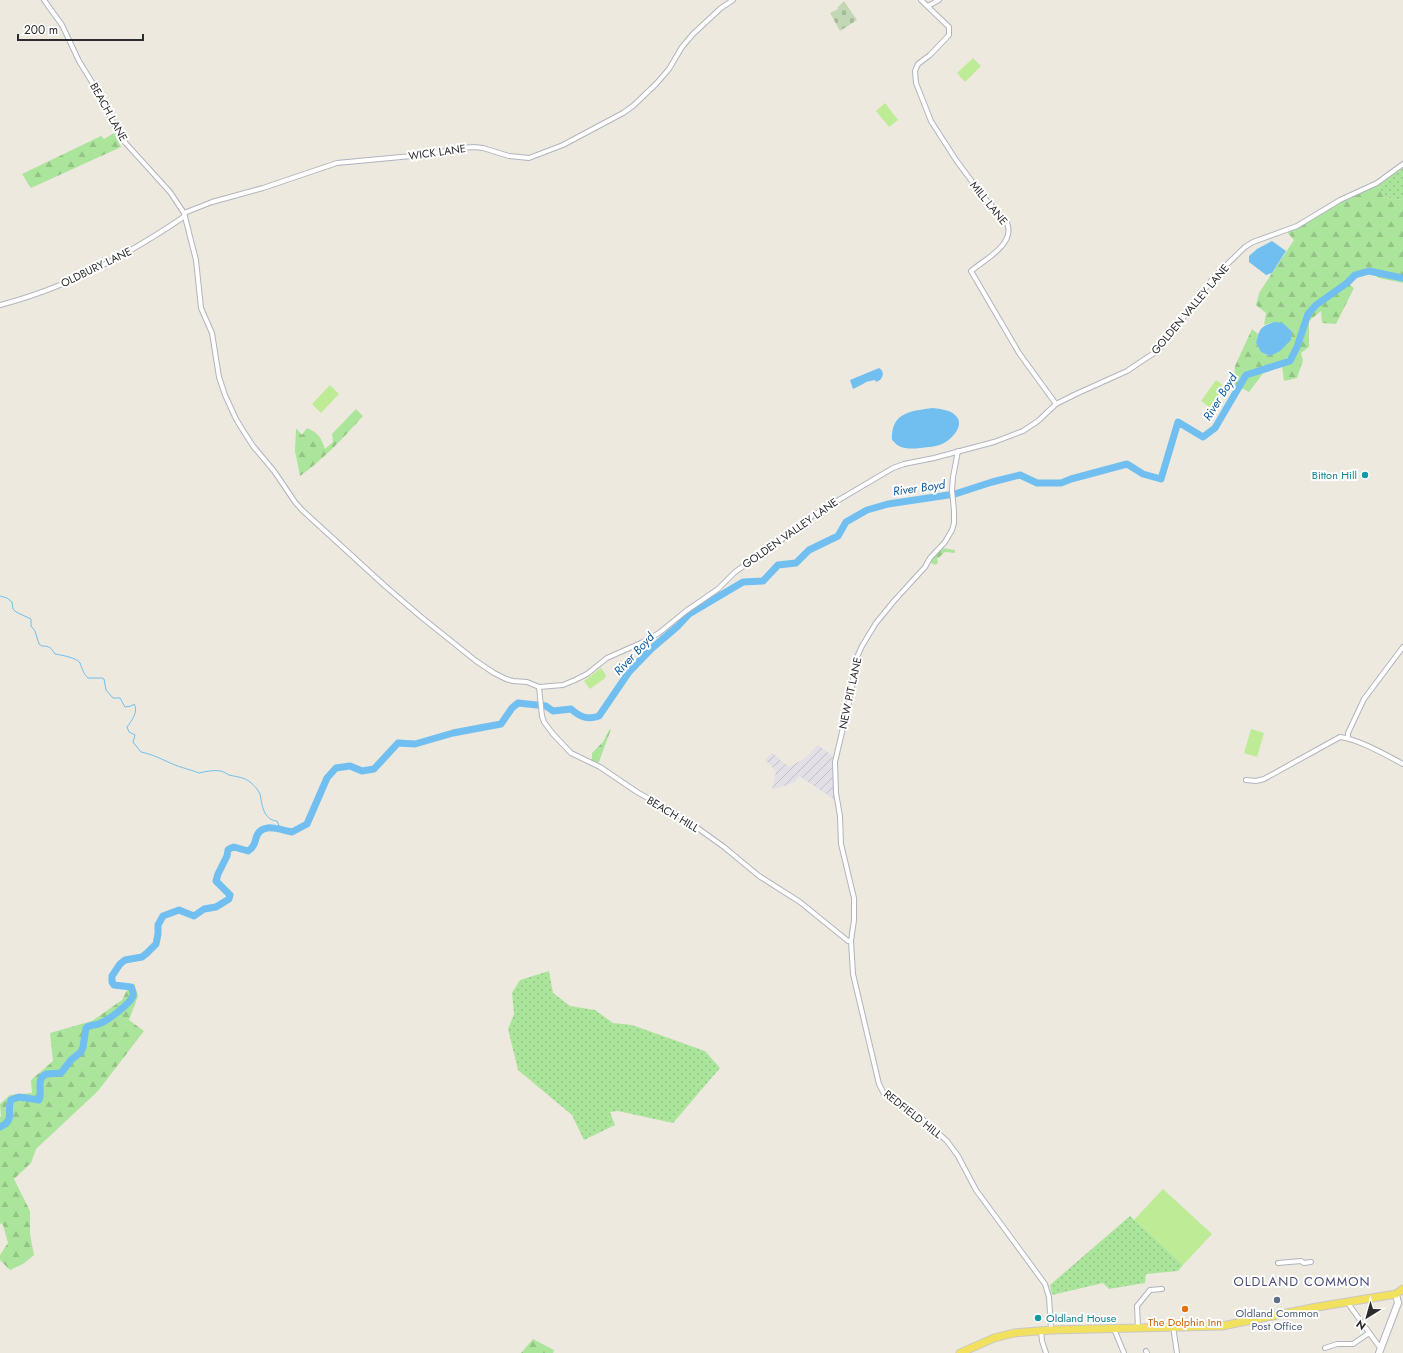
<svg xmlns="http://www.w3.org/2000/svg" width="1403" height="1353" viewBox="0 0 1403 1353" font-family="Jost,sans-serif">
  <style>
    .industrial { fill: url(#industrial-furrows) }
    .green { fill: url(#green-dots) }
    .forest { fill: url(#forest-firs) }
    .cemetery { fill: url(#cemetery-stones) }
    .pitch { fill: #bdeb96 }
    .water { fill: #71bff0 }
    .lines { fill: none; stroke-linecap: round; stroke-linejoin: round }
    .stream { stroke: #71bff0; stroke-width: 1 }
    .river { stroke: #71bff0; stroke-width: 7 }
    .street-casing { stroke: #b2b3bf; stroke-width: 6 }
    .secondary-casing { stroke: #b2b3bf; stroke-width: 8 }
    .primary-casing { stroke: #c8c8c8; stroke-width: 9 }
    .street { stroke: #fff; stroke-width: 4 }
    .secondary { stroke: #fff; stroke-width: 6 }
    .primary { stroke: #f2e15f; stroke-width: 7 }
    .culture-dot { fill: #0f9aa8; stroke: #fff; stroke-width: 1.5 }
    .service-dot { fill: #5c6f8a; stroke: #fff; stroke-width: 1.5 }
    .food-dot { fill: #e8710a; stroke: #fff; stroke-width: 1.5 }
    .labels { text-anchor: middle; stroke-width: 4; stroke-linejoin: round; paint-order: stroke }
    .street-label { font-size: 11px; fill: #2c2c2c; stroke: #fff }
    .culture-label { font-size: 11px; fill: #0d838f; stroke: #fff; text-anchor: end }
    .service-label { font-size: 11px; fill: #4e5e75; stroke: #fff }
    .food-label { font-size: 11px; fill: #c56008; stroke: #fff }
    .water-label { font-size: 12px; font-style: italic; fill: #0d5b9f; stroke: #fff }
    .quarter-label { font-size: 13px; letter-spacing: 1px; fill: #4b4e7d; stroke: #fff }
  </style>
  <defs>
    <pattern id="industrial-furrows" width="10" height="10" patternUnits="userSpaceOnUse"><rect width="10" height="10" fill="#e2dfe6"/><path d="M-1 1l2-2M0 10L10 0M9 11l2-2" fill="none" stroke="#c2c0c5"/></pattern>
    <pattern id="green-dots" width="8" height="8" patternUnits="userSpaceOnUse"><rect width="8" height="8" fill="#abe49b"/><path d="M2 2h.1M6 6h.1" fill="none" stroke="#93c486" stroke-width="1.8" stroke-linecap="round"/></pattern>
    <pattern id="forest-firs" width="22" height="20" patternUnits="userSpaceOnUse"><rect width="22" height="20" fill="#abe49b"/><path d="M5 1l3.5 6h-7zM16 11l3.5 6h-7z" fill="#93c486"/></pattern>
    <pattern id="cemetery-stones" width="16" height="16" patternUnits="userSpaceOnUse"><rect width="16" height="16" fill="#c2d8b5"/><path d="M2 7V4a2 2 0 0 1 4 0v3zM10 15v-3a2 2 0 0 1 4 0v3z" fill="#a7ba9c"/></pattern>
  </defs>
  <rect width="100%" height="100%" fill="#eee9de"/>
  <polygon class="industrial" points="818,745 831,755 834,759 834,782 835,800 799,776 795,782 772,790 776,771 765,760 772,753 789,767 805,758"/>
  <g class="green">
    <polygon points="1403,168 1403,200 1385,198 1378,185"/>
    <polygon points="549,971 553,993 570,1006 595,1010 613,1023 632,1025 705,1051 720,1068 673,1123 618,1111 610,1112 615,1125 584,1140 572,1115 518,1070 508,1029 514,1014 512,993 520,980"/>
    <polygon points="1130,1216 1183,1265 1178,1271 1146,1274 1145,1283 1109,1289 1103,1283 1052,1295 1050,1285"/>
  </g>
  <g class="forest">
    <polygon points="114,133 121,147 31,188 22,174 101,136 104,139"/>
    <polygon points="1378,185 1385,198 1403,200 1403,283 1379,278 1369,271 1355,275 1348,283 1354,288 1336,324 1322,323 1321,311 1309,321 1309,347 1301,353 1303,360 1297,378 1284,381 1282,366 1264,372 1249,392 1234,384 1235,366 1252,329 1258,334 1256,343 1261,352 1270,356 1274,322 1264,325 1266,313 1256,305 1259,293 1294,240 1287,232 1340,202"/>
    <path d="M 356,409 L 363,416 C 343,438 324,459 300,476 L 295,451 L 296,429 L 297,429 L 302,435 L 307,428 C 319,433 321,438 325,449 L 333,442 L 332,434 Z"/>
    <polygon points="942,548 955,550 955,553 945,552 937,559 938,563 935,565 930,562 933,556"/>
    <polygon points="611,729 599,762 596,763 588,760 588,759 592,759 592,753 603,742 609,730"/>
    <polygon points="134,983 138,996 129,1020 144,1031 98,1091 36,1149 31,1163 14,1179 30,1211 30,1234 34,1255 23,1264 10,1270 0,1260 0,1255 8,1243 3,1225 0,1223 0,1117 1,1117 0,1104 10,1095 32,1093 31,1080 53,1061 50,1033 92,1021 122,1000 126,992"/>
    <polygon points="533,1339 554,1350 553,1353 521,1353"/>
  </g>
  <polygon class="cemetery" points="844,1 857,20 840,31 830,13 838,9 838,7"/>
  <g class="pitch">
    <polygon points="973,58 981,66 965,82 957,73"/>
    <polygon points="885,103 898,120 889,127 876,111"/>
    <polygon points="1216,380 1227,388 1212,409 1201,401"/>
    <polygon points="330,385 339,394 321,413 312,404"/>
    <polygon points="601,668 606,675 605,678 590,689 584,681"/>
    <polygon points="1251,729 1264,733 1257,757 1244,753"/>
    <polygon points="1163,1189 1212,1234 1183,1265 1134,1220"/>
  </g>
  <g class="water">
    <polygon points="1272,241 1286,251 1272,273 1266,275 1249,262 1249,256 1257,249"/>
    <path d="M 1274,322 L 1283,323 L 1291,331 L 1291,340 L 1280,351 L 1270,356 L 1261,352 L 1256,343 C 1259,329 1261,326 1274,322 Z"/>
    <path d="M 879,368 C 884,371 884,376 880,380 L 876,382 L 875,380 L 866,382 L 863,384 L 853,389 L 850,380 Z"/>
    <path d="M 933,408 C 941,409 951,410 956,416 C 965,425 952,439 944,443 C 937,447 928,447 920,448 C 914,449 904,449 899,446 C 896,445 894,441 892,440 C 891,412 911,411 933,408 Z"/>
  </g>
  <g class="lines">
    <path class="stream" d="M 0,596 L 7,598 L 12,602 L 13,609 L 16,612 L 31,619 L 31,626 L 35,631 L 39,644 L 42,646 C 50,646 51,648 55,654 C 61,655 78,658 80,663 C 82,668 83,673 88,678 L 102,678 L 104,679 L 106,690 L 113,698 L 120,698 L 125,707 L 131,706 L 134,704 C 139,711 131,722 127,727 L 129,732 L 135,735 L 133,742 L 141,752 C 157,755 169,764 184,768 C 190,770 194,771 199,773 C 207,771 214,770 221,771 C 224,772 227,774 229,775 C 237,777 244,777 250,782 C 254,785 258,790 260,794 C 262,804 263,820 277,821 L 280,828"/>
    <path class="river" d="M 0,1127 C 16,1120 6,1111 11,1100 L 19,1097 L 39,1100 C 43,1092 35,1077 47,1074 C 52,1073 56,1074 61,1073 L 71,1060 L 81,1052 L 83,1047 L 86,1028 C 90,1024 96,1026 101,1023 C 108,1020 130,1004 133,996 C 134,993 132,990 131,987 L 114,985 L 112,982 L 112,976 L 120,964 L 125,960 L 142,957 L 147,953 L 156,944 L 158,934 L 158,925 L 163,916 L 179,910 L 194,916 L 204,909 L 216,907 L 229,899 L 230,895 L 216,881 L 218,874 L 227,856 L 228,850 L 231,848 L 234,847 L 248,851 C 253,848 255,844 256,838 C 261,821 280,830 292,832 L 307,824 L 327,778 L 336,768 L 350,766 L 362,771 L 374,769 L 398,743 L 415,744 L 453,733 L 501,724 L 512,708 L 518,703 L 546,706 L 553,711 L 571,709 C 580,717 587,720 599,716 L 629,672 L 651,649 L 678,626 L 689,614 L 743,582 L 763,581 L 778,565 L 796,563 L 809,550 L 838,536 L 846,522 L 867,510 L 888,504 L 955,494 L 992,482 L 1020,475 L 1037,483 L 1061,483 L 1071,479 L 1127,464 L 1143,474 L 1161,479 L 1178,422 L 1203,437 L 1215,428 L 1246,375 L 1290,361 L 1297,347 L 1308,314 L 1316,305 L 1347,283 L 1355,275 L 1369,271 L 1403,278"/>
    <g class="street-casing">
      <g id="street">
        <polyline points="44,0 62,25 79,61 95,87 121,138 170,192 184,213 196,260 201,308 212,333 219,377 225,395 236,419 244,432 253,446 274,471 295,502 302,510 384,585 420,616 476,661 494,673 506,679 513,681 527,682 539,687"/>
        <path d="M 921,0 L 949,27 L 949,35 L 930,55 L 918,64 L 915,71 L 916,83 L 931,121 L 956,160 L 982,195 L 1007,223 C 1016,244 984,260 971,271 L 1019,353 L 1056,404"/>
        <polyline points="928,6 939,0"/>
        <polyline points="184,213 212,202 263,188 337,163 422,155 461,148 474,147 483,148 509,156 529,158 563,145 623,113 633,106 656,84 669,69 682,47 693,34 721,8 733,0"/>
        <path d="M 0,305 C 67,288 128,255 185,216"/>
        <polyline points="958,451 953,477 952,490 954,511 954,523 952,530 945,542 930,558 925,567 894,601 876,623 862,646 857,657 850,698 835,762 836,793 840,816 841,844 854,898 854,920 851,941 853,974 879,1084 883,1092 919,1116 947,1141 958,1156 976,1190 1045,1284 1049,1297 1051,1330"/>
        <polyline points="539,687 563,685 575,680 587,674 607,658 643,642 659,633 686,611 718,589 735,572 780,541 815,514 893,468 904,464 934,458 994,442 1023,431 1038,421 1056,404 1076,394 1127,371 1154,353 1162,346 1213,278 1245,247 1253,242 1297,226 1340,200 1377,183 1403,164"/>
        <polyline points="539,687 542,716 544,722 553,734 571,753 600,767 637,792 685,819 724,847 759,876 800,902 848,941 851,941"/>
        <polyline points="1348,738 1348,733 1364,699 1403,647"/>
        <path d="M 1246,780 L 1256,781 L 1264,779 L 1340,737 C 1358,739 1386,755 1403,764"/>
        <polyline points="1278,1263 1301,1261 1304,1263 1311,1262"/>
        <polyline points="1347,1302 1381,1349"/>
        <polyline points="1173,1326 1177,1353"/>
        <polyline points="1138,1328 1137,1306 1150,1290 1162,1289"/>
        <polyline points="1114,1329 1124,1353"/>
        <polyline points="1041,1331 1042,1341 1046,1353"/>
        <polyline points="1325,1348 1337,1344 1353,1344 1369,1333"/>
        <polyline points="1146,1351 1147,1353"/>
      </g>
    </g>
    <g class="secondary-casing">
      <polyline id="secondary" points="1379,1353 1398,1303 1396,1294"/>
    </g>
    <g class="primary-casing">
      <polyline id="primary" points="960,1353 994,1338 1014,1333 1051,1330 1222,1326 1317,1307 1396,1294 1403,1289"/>
    </g>
    <use href="#street" class="street"/>
    <use href="#secondary" class="secondary"/>
    <use href="#primary" class="primary"/>
  </g>
  <g class="culture-dot">
    <circle cx="1365" cy="475" r="4"/>
    <circle cx="1038" cy="1318" r="4"/>
  </g>
  <circle class="service-dot" cx="1277" cy="1300" r="4"/>
  <circle class="food-dot" cx="1185" cy="1309" r="4"/>
  <g class="labels">
    <g class="street-label">
      <text transform="translate(109 112) rotate(61)" y="4">BEACH LANE</text>
      <text transform="translate(437 152) rotate(-8)" y="4">WICK LANE</text>
      <text transform="translate(989 203) rotate(51)" y="4">MILL LANE</text>
      <text transform="translate(96 267) rotate(-26)" y="4">OLDBURY LANE</text>
      <text transform="translate(1190 309) rotate(-50)" y="4">GOLDEN VALLEY LANE</text>
      <text transform="translate(790 533) rotate(-35)" y="4">GOLDEN VALLEY LANE</text>
      <text transform="translate(850 693) rotate(-78)" y="4">NEW PIT LANE</text>
      <text transform="translate(673 814) rotate(31)" y="4">BEACH HILL</text>
      <text transform="translate(913 1114) rotate(38)" y="4">REDFIELD HILL</text>
    </g>
    <g class="culture-label">
      <text x="1357" y="479">Bitton Hill</text>
      <text x="1046" y="1322" text-anchor="start">Oldland House</text>
    </g>
    <g class="service-label">
      <text x="1277" y="1317">Oldland Common<tspan x="1277" dy="13">Post Office</tspan></text>
    </g>
    <g class="food-label">
      <text x="1185" y="1326">The Dolphin Inn</text>
    </g>
    <g class="water-label">
      <text transform="translate(1220 397) rotate(-58)" y="4">River Boyd</text>
      <text transform="translate(919 488) rotate(-8)" y="4">River Boyd</text>
      <text transform="translate(634 654) rotate(-47)" y="4">River Boyd</text>
    </g>
    <g class="quarter-label">
      <text x="1302" y="1286">OLDLAND COMMON</text>
    </g>
  </g>
  <g transform="translate(1367 1317) rotate(217)" stroke="#ffffff" stroke-width="3" paint-order="stroke">
  <path d="M0-3L7 15L0 10L-7 15Z" fill="#2c2c2c"/>
  <text y="-6" font-size="11" font-weight="bold" text-anchor="middle" fill="#2c2c2c">N</text>
  </g>
  <path d="M18 34v6h125v-6" fill="none" stroke="#2c2c2c" stroke-width="2"/>
  <text x="24" y="34" font-size="12" fill="#2c2c2c" stroke="#ffffff" stroke-width="3" paint-order="stroke">200 m</text>
</svg>
